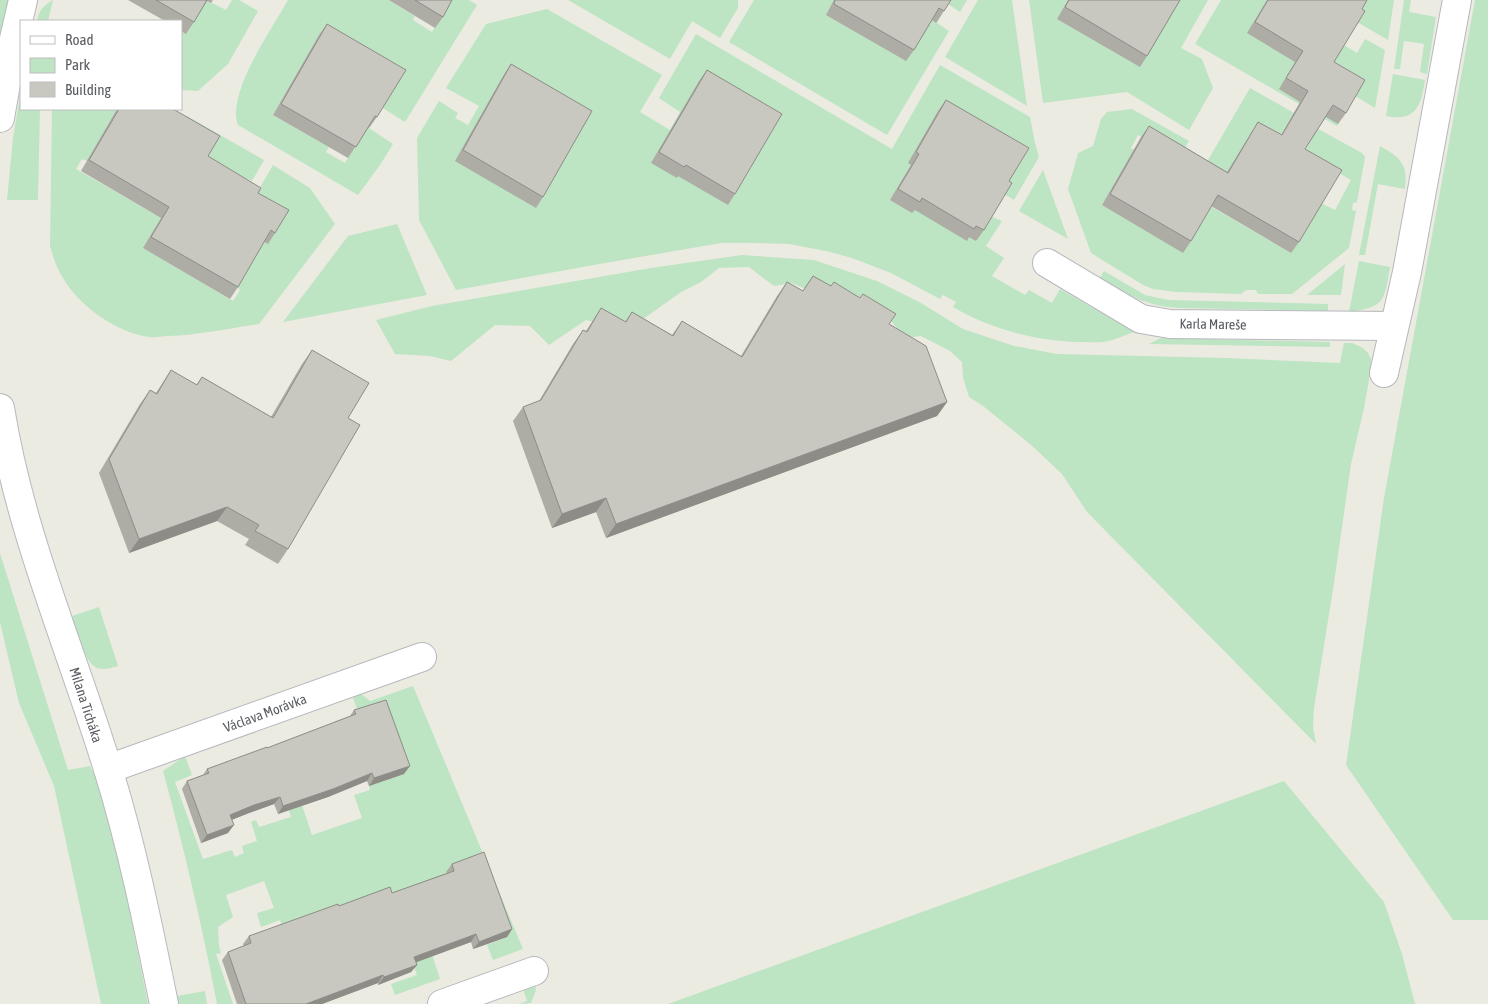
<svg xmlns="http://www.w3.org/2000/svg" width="1488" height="1004" viewBox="0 0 1488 1004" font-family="'Asap Condensed',sans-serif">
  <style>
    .green { fill: #bde4c3 }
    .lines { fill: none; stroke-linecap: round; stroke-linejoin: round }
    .minor-casing { stroke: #b6b8bd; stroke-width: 30 }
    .minor { stroke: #fff; stroke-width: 28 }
    .wall { fill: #adaca5 }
    .shaded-wall { fill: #8d8c86 }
    .building { fill: #c9c8c0; stroke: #8d8c86 }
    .labels { text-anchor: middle; stroke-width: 4; stroke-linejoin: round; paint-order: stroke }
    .street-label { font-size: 14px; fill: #595c61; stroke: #fff }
  </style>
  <rect width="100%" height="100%" fill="#ecebe1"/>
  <g class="green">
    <polygon points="0,0 10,0 0,43"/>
    <path d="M 53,0 L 48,21 L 37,21 C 39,10 43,6 53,0 Z"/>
    <polygon points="206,0 226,10 232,0 239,0 258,11 228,64 198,91 181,90 181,31 187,33"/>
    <path d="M 288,0 L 389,0 L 415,16 L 413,20 L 432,32 L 437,23 L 446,0 L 469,0 L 477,5 L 405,122 L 378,105 L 319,36 L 273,115 L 329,147 L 326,152 L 345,163 L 350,154 L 363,124 L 393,144 L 380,165 L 358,195 L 238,125 C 226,93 272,29 288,0 Z"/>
    <polygon points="568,0 738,0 738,8 720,38 692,21 670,59"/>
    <polygon points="754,0 967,0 960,12 948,4 937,23 949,31 887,135 729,42"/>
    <polygon points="978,0 1012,0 1027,106 945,57"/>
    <polygon points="1029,0 1208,0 1181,48 1202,59 1213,88 1189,130 1127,92 1043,103"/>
    <polygon points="1221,0 1394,0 1388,40 1357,22 1344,45 1357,53 1365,39 1385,50 1375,108 1355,96 1337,126 1195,44"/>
    <polygon points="1404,0 1411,0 1409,12 1436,17 1427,74 1420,72 1424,44 1404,41 1400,69 1394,69"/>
    <polygon points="1475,0 1488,0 1488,920 1453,920 1346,765 1384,498"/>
    <path d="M 547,9 L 662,75 L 640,112 L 670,130 L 680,112 L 659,98 L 696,34 L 892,149 L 940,65 L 1030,117 L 1035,143 L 1039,157 L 1014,200 L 1004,194 L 986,214 L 1002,221 L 986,246 L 1004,258 L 992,276 L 1025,295 L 1029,290 L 1052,303 L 1060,289 L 1134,332 C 1125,335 1117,339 1108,341 C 1101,343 1093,342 1085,342 C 1040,342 992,330 953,307 L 956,302 L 943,295 L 940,299 L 891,273 L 852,258 L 826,251 L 789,244 L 753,243 L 721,243 L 605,263 L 456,290 L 419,220 L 417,138 L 439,101 L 458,113 L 455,118 L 468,125 L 479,106 L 446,88 L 486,24 Z"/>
    <path d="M 1393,74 L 1425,80 C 1421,106 1416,122 1386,116 Z"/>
    <polygon points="1250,88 1294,113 1274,146 1221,184 1201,172"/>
    <polygon points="21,90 21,109 40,109 38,200 7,200 13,138"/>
    <path d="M 52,109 L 117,109 L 87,161 L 82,159 L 76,169 L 161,218 L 144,248 L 233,301 L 240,290 L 237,287 L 263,242 L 268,244 L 248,208 L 273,165 L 310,188 L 335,224 L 259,324 C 229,328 199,335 168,336 C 162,336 155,338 149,337 C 116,332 80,307 63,278 C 57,269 53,257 50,246 Z"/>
    <polygon points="1132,109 1189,141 1179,158 1138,135 1131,148 1134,150 1102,205 1210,206 1291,253 1321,203 1335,210 1351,180 1304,153 1311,140 1295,131 1302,120 1362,153 1365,157 1357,202 1353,203 1352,210 1356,211 1349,248 1292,294 1258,294 1256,290 1246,290 1241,294 1176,292 1153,289 1143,285 1091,253 1068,189 1078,153 1093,146 1101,119 1107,112"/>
    <polygon points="187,116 264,160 252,181 239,175 227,195 180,128"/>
    <path d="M 1380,146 C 1401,158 1408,164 1405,189 L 1378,184 L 1365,255 L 1359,255 Z"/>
    <polygon points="1043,170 1068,239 1019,211"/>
    <polygon points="397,224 427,295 283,322 348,236"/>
    <polygon points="742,255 814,260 877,281 921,303 963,329 1014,346 1057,354 1227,358 1340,363 1344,343 1352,343 1363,348 1368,353 1371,359 1371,369 1364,408 1351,464 1334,583 1314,708 1313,728 1316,744 1087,512 1062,474 1030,444 983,406 969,397 963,377 962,362 950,351 921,336 905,338 892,322 874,304 821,295 791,283 774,286 749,267 719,268 701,282 681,292 632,327 602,324 586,320 549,345 530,326 495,325 451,361 430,356 395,354 376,320 432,306 651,268"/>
    <path d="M 1359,261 L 1390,267 C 1384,300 1386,307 1349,312 Z"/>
    <polygon points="1345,264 1341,295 1307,295"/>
    <path d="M 1104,271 L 1145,295 L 1168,300 L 1328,304 L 1328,311 L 1179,308 C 1144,306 1130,295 1100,278 Z"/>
    <polygon points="1161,338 1330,342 1330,347 1149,344"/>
    <polygon points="0,553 68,770 90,766 96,778 124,882 148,1004 101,1004 54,786 19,703 0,622"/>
    <path d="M 99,607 L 118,666 C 111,668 102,671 95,667 C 83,659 76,629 72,616 Z"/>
    <path d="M 413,686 L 523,949 L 493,960 L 487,945 L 507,937 L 446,872 L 448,878 L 432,954 L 440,979 L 395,995 L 391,984 L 417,975 L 388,894 L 283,930 L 280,920 L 261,927 L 257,913 L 274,908 L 264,881 L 226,895 L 233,917 L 218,927 L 219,946 L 221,953 L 216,954 L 233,1004 L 217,1004 C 202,926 184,848 163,771 L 185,756 L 192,775 L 175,782 L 203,859 L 232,850 L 235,857 L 244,853 L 242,846 L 257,841 L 251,822 L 256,820 L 259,827 L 291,817 L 289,810 L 302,805 L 312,835 L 362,818 L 354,795 L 370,790 L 369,786 L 404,774 L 359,715 L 352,695 L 360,693 L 370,701 Z"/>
    <polygon points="1284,781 1384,902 1402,954 1415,1004 668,1004"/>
    <polygon points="535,985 536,990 531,1003 518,1004 527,1001 523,989"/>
    <polygon points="205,991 207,1004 179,1004 177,996"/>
  </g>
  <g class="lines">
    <g class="minor-casing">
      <g id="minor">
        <polyline points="0,118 13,43 23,0"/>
        <polyline points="1047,263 1141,319 1170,324 1394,326"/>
        <polyline points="1384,373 1407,272 1457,0"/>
        <path d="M 0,408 C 20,533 71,649 108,769 C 132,846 148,925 164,1004"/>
        <polyline points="108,769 422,657"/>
        <polyline points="442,1004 534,971"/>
      </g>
    </g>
    <use href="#minor" class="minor"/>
  </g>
  <g class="wall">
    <polygon points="128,0 213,0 211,3 207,1 194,22 186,34 181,31 181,21 165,21"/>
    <polygon points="389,0 452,0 443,17 435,28"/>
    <polygon points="834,0 951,0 936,23 932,20 914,50 906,61 826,15"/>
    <polygon points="1068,0 1180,0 1147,56 1140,67 1057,19"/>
    <polygon points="1267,0 1367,0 1334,62 1346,113 1338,124 1326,117 1305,149 1299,242 1291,253 1211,206 1191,241 1183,253 1102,205 1141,137 1149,126 1227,172 1251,133 1258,122 1281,135 1300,102 1279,89 1295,62 1247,33"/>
    <polygon points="327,24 377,117 369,128 368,127 348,158 273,115 319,35"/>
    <polygon points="511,64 543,197 536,208 455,161 503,76"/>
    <polygon points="707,70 735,194 728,205 678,176 677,178 651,163 699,81"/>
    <polygon points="946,100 1009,181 984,230 976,241 969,237 967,241 915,210 912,213 890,200 911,165 908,163 938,111"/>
    <polygon points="117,109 173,109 208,156 258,193 275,233 268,244 264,242 238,287 230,299 143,248 161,218 81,171"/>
    <polygon points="813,276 889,324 947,402 937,416 606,538 596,512 552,528 513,421 523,407 539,401 573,344 583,330 586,331 601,308 625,322 632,312 672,335 682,321 741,356 777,296 787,282 803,291"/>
    <polygon points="312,350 348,418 288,549 278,564 245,545 249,539 217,521 129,553 99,473 140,404 150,390 156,393 171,370 196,385 202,377 271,417 302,364"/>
    <polygon points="354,710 404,774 369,786 367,781 328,797 278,814 274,804 249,813 231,820 228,833 201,843 182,789 187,781 203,775 207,769 267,748 350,716"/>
    <polygon points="452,864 512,929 507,937 473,949 471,942 416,962 417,965 411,972 378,985 378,983 322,1004 237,1004 222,960 228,952 244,946 243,944 249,936 339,906 392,893 447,873 446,872"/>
  </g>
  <g class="shaded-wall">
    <polygon points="947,402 937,416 606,538 616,524"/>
    <polygon points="606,498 596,512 552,528 562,514"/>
    <polygon points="227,507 217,521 129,553 139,539"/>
    <polygon points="410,766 404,774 369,786 374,778"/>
    <polygon points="372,773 367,781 328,797 278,814 283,806"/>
    <polygon points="280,797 274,804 249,813 224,823 230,815 254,805"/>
    <polygon points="234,825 228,833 201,843 207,835"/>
    <polygon points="512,929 507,937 473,949 479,942"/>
    <polygon points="476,934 471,942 409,965 414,957"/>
    <polygon points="417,965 411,972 378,985 384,977"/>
    <polygon points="383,975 378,983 322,1004 306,1004"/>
  </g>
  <g class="building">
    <polygon points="156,0 207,0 194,22"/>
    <polygon points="415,0 452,0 443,17"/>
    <polygon points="835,0 951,0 944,11 939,8 914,50 834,4"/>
    <polygon points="1069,0 1180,0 1147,56 1065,7"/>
    <polygon points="1268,0 1367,0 1362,9 1365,11 1334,62 1365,80 1346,113 1333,105 1305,149 1342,170 1299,242 1218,195 1191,241 1110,194 1149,126 1228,173 1258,122 1282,135 1308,91 1286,78 1303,51 1255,22"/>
    <polygon points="327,24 406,70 377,117 375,116 356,147 281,104"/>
    <polygon points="511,64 592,111 543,197 463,150"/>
    <polygon points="707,70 782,114 735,194 686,165 684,167 659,152"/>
    <polygon points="946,100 1029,148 1009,181 1012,183 984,230 976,226 974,229 922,198 920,202 898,189 919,154 916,152"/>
    <polygon points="119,109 173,109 220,136 208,156 261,188 258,193 289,210 275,233 271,230 238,287 151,237 169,207 89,160"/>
    <polygon points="813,276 831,286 834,282 860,298 863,294 896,314 889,324 926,346 947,402 616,524 606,498 562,514 523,407 541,400 583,330 587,332 601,308 626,322 632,312 673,336 682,321 742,357 787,282 803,291"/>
    <polygon points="312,350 369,383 348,418 360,425 288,549 255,531 259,525 227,507 139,539 109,459 150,390 157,394 171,370 197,385 202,377 273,418"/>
    <polygon points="386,700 410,766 374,778 372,773 333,789 283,806 280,797 254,805 230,815 234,825 207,835 187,781 209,773 207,769 267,747 267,748 356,714 354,710"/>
    <polygon points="484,852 512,929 479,942 476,934 414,957 417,965 384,977 383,975 306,1004 246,1004 228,952 251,943 249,936 338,904 339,906 390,887 392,893 454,871 452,864"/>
  </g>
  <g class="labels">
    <g class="street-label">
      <text transform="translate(1213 324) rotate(1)" y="5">Karla Mareše</text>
      <text transform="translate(86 705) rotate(72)" y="5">Milana Ticháka</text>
      <text transform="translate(265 713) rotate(-20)" y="5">Václava Morávka</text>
    </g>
  </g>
  <rect x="20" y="20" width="162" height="90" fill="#ffffff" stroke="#bdbec0"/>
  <rect x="30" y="36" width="25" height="8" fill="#ffffff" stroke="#bdbec0"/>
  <text x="65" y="45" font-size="15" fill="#595c61">Road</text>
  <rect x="30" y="58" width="25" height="15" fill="#bde4c3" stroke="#bdbec0"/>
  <text x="65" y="70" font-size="15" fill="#595c61">Park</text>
  <rect x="30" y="82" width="25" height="15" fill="#c9c8c0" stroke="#bdbec0"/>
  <text x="65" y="95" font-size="15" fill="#595c61">Building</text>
</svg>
